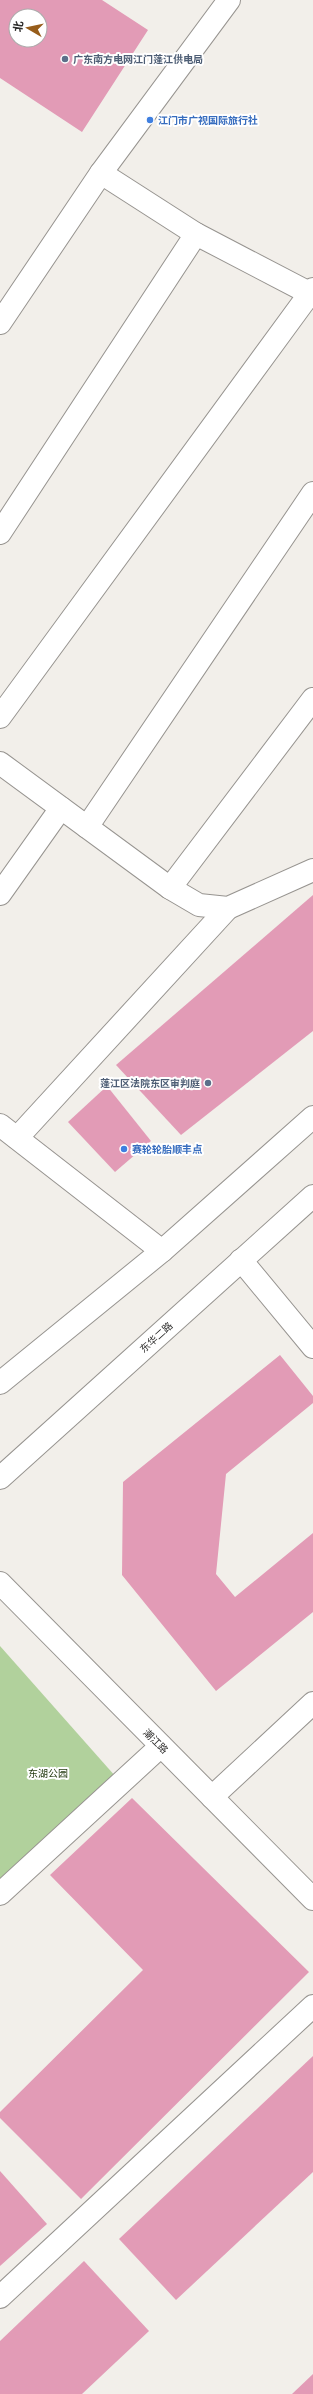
<svg xmlns="http://www.w3.org/2000/svg" width="313" height="2394" viewBox="0 0 313 2394" font-family="'Fira Sans','Noto Sans SC',sans-serif">
  <style>
    .green { fill: #b1d19c }
    .building { fill: #e29bb6; fill-rule: evenodd }
    .lines { fill: none; stroke-linecap: round; stroke-linejoin: round }
    .minor-casing { stroke: #979490; stroke-width: 24 }
    .major-casing { stroke: #979490; stroke-width: 24 }
    .minor { stroke: #fff; stroke-width: 22 }
    .major { stroke: #fff; stroke-width: 22 }
    .service-dot { fill: #5c6f8a; stroke: #fff; stroke-width: 1.5 }
    .shop-dot { fill: #3f7fe0; stroke: #fff; stroke-width: 1.5 }
    .labels { text-anchor: middle; stroke-width: 4; stroke-linejoin: round; paint-order: stroke }
    .service-label { font-size: 10px; font-weight: bold; fill: #4e5e75; stroke: #fff; text-anchor: start }
    .shop-label { font-size: 10px; font-weight: bold; fill: #366cbe; stroke: #fff; text-anchor: start }
    .street-label { font-size: 10px; fill: #2f2e2d; stroke: #fff }
    .park-label { font-size: 10px; fill: #253c12; stroke: #fff }
  </style>
  <rect width="100%" height="100%" fill="#f2efea"/>
  <polygon class="green" points="0,1646 116,1777 0,1880"/>
  <g class="building">
    <path d="M 0,0 L 102,0 L 148,30 L 82,132 L 0,78 ZM 16,16 L 40,16 L 40,40 L 16,40 Z"/>
    <polygon points="313,895 313,1031 181,1135 116,1065"/>
    <polygon points="107,1086 151,1141 115,1172 68,1122"/>
    <polygon points="280,1355 313,1396 313,1403 226,1474 216,1574 235,1597 313,1533 313,1612 216,1691 122,1575 123,1482"/>
    <polygon points="132,1798 309,1972 81,2199 0,2118 0,2112 143,1970 50,1875"/>
    <polygon points="313,2056 313,2172 176,2300 119,2239"/>
    <polygon points="0,2171 47,2224 0,2266"/>
    <polygon points="84,2261 149,2331 82,2394 0,2394 0,2341"/>
    <polygon points="313,2374 313,2394 292,2394"/>
  </g>
  <g class="lines">
    <g class="minor-casing">
      <g id="minor">
        <polyline points="101,173 196,234"/>
        <polyline points="0,323 101,173 229,0"/>
        <polyline points="0,533 196,234 313,295"/>
        <polyline points="0,717 313,289"/>
        <polyline points="0,763 170,888 199,905 228,908 313,870"/>
        <polyline points="87,827 313,493"/>
        <polyline points="170,888 313,699"/>
        <polyline points="0,894 61,808"/>
        <polyline points="0,1125 162,1251"/>
        <polyline points="17,1138 228,908"/>
        <polyline points="241,1260 313,1347"/>
        <polyline points="0,1583 313,1899"/>
        <polyline points="212,1797 313,1703"/>
        <polyline points="0,1894 161,1746"/>
        <polyline points="0,2297 313,2006"/>
      </g>
    </g>
    <g class="major-casing">
      <g id="major">
        <polyline points="0,1383 162,1251 313,1117"/>
        <polyline points="0,1478 313,1196"/>
      </g>
    </g>
    <use href="#minor" class="minor"/>
    <use href="#major" class="major"/>
  </g>
  <g class="service-dot">
    <circle cx="65" cy="59" r="4"/>
    <circle cx="208" cy="1083" r="4"/>
  </g>
  <g class="shop-dot">
    <circle cx="150" cy="120" r="4"/>
    <circle cx="124" cy="1149" r="4"/>
  </g>
  <g class="labels">
    <g class="service-label">
      <text x="73" y="63">广东南方电网江门蓬江供电局</text>
      <text x="200" y="1087" text-anchor="end">蓬江区法院东区审判庭</text>
    </g>
    <g class="shop-label">
      <text x="158" y="124">江门市广视国际旅行社</text>
      <text x="132" y="1153">赛轮轮胎顺丰点</text>
    </g>
    <g class="street-label">
      <text transform="translate(156 1337) rotate(-42)" y="4">东华二路</text>
      <text transform="translate(156 1741) rotate(45)" y="4">潮江路</text>
    </g>
    <g class="park-label">
      <text x="48" y="1777">东湖公园</text>
    </g>
  </g>
  <g transform="translate(28 28) rotate(279)"><circle r="19" fill="#ffffff" stroke="#acabab"/>
  <path d="M0-3L7 15L0 10L-7 15Z" fill="#975d1b"/>
  <text y="-6" font-size="11" font-weight="bold" text-anchor="middle" fill="#2f2e2d">北</text>
  </g>
</svg>
